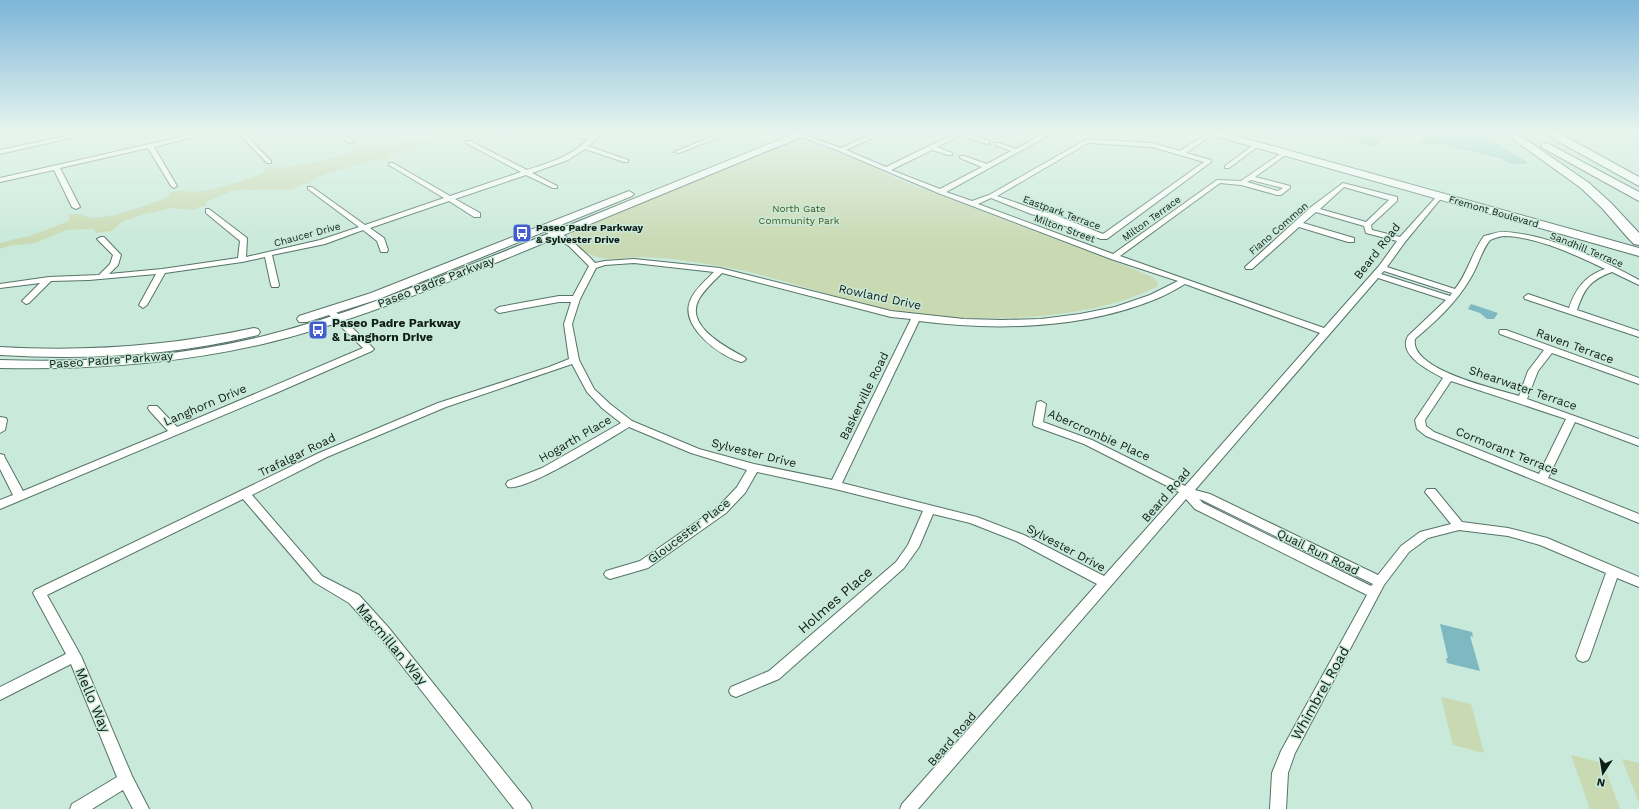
<svg xmlns="http://www.w3.org/2000/svg" width="1639" height="809" viewBox="0 0 1639 809" font-family="'Work Sans',sans-serif">
  <style>
    .green { fill: #c9d9b2 }
    .water { fill: #7eb8c1 }
    .building { fill: #98d3cb; stroke: #8fb3af }
    .lines { fill: none; stroke-linecap: round; stroke-linejoin: round }
    .minor-casing { stroke: #567467; stroke-width: 2 }
    .secondary-casing { stroke: #567467; stroke-width: 2 }
    .primary-casing { stroke: #567467; stroke-width: 2 }
    .motorway-casing { stroke: #567467; stroke-width: 2 }
    .minor { fill: #fff; fill-rule: evenodd }
    .secondary { fill: #fff; fill-rule: evenodd }
    .primary { fill: #fff; fill-rule: evenodd }
    .motorway { fill: #fff; fill-rule: evenodd }
    .labels { text-anchor: middle; stroke-width: 3; stroke-linejoin: round; paint-order: stroke }
    .far-park-label { font-size: 10px; fill: #45591a; stroke: #c9e9da }
    .far-street-label { font-size: 10px; fill: #101c17; stroke: #c9e9da }
    .far-poi-label { font-size: 10px; font-weight: bold; fill: #101c17; stroke: #c9e9da; text-anchor: start }
    .street-label { font-size: 12px; fill: #101c17; stroke: #c9e9da }
    .poi-label { font-size: 12px; font-weight: bold; fill: #101c17; stroke: #c9e9da; text-anchor: start }
    .near-street-label { font-size: 14px; fill: #101c17; stroke: #c9e9da }
  </style>
  <rect width="100%" height="100%" fill="#c9e9da"/>
  <g class="green">
    <path d="M 438,132 L 501,132 C 487,134 472,136 458,140 C 454,141 450,138 446,139 C 428,141 406,151 388,156 L 389,158 L 376,162 L 371,161 L 317,177 L 310,183 L 301,185 L 292,190 L 235,190 L 205,202 L 206,205 L 193,210 L 173,208 L 145,214 L 123,221 L 112,231 L 96,233 L 93,229 L 67,230 L 35,243 L 8,246 L 0,249 L 0,243 L 23,237 L 27,237 L 69,221 L 69,215 L 80,214 C 98,226 144,205 164,199 L 168,197 L 171,192 L 183,190 C 196,198 246,179 261,174 L 265,171 L 265,168 L 275,166 L 277,169 L 321,161 L 352,151 L 351,145 C 359,143 361,145 369,145 C 391,146 417,142 438,136 Z"/>
    <path d="M 798,140 L 805,141 L 865,163 L 897,179 L 1126,266 L 1152,277 L 1158,282 L 1157,287 C 1143,293 1129,299 1114,303 C 1044,323 943,323 872,306 C 819,293 767,273 713,265 C 689,261 664,257 640,257 C 625,257 609,262 595,256 C 583,252 577,245 570,235 L 578,227 L 790,141 Z"/>
    <polygon points="1441,697 1471,704 1484,753 1453,745"/>
    <polygon points="1571,755 1603,763 1620,809 1590,809"/>
    <polygon points="1622,759 1639,763 1639,803"/>
  </g>
  <g class="water">
    <polygon points="1471,304 1498,313 1494,319 1487,319 1480,313 1468,309"/>
    <polygon points="1440,624 1472,632 1473,637 1470,636 1480,671 1447,663 1446,658 1448,658"/>
  </g>
  <g class="building">
    <polygon points="1339,132 1392,132 1374,146 1338,135"/>
    <polygon points="1431,132 1475,132 1527,163 1510,163 1503,158 1440,143 1438,145 1421,141"/>
  </g>
  <g class="lines">
    <g class="minor-casing">
      <g id="minor">
        <polygon points="85,132 96,132 0,154 0,150"/>
        <polygon points="202,132 213,132 154,147 177,186 174,188 171,186 148,148 60,168 80,207 76,209 72,207 54,170 0,182 0,178"/>
        <polygon points="237,132 243,132 271,161 271,163 267,163"/>
        <polygon points="336,132 343,132 354,142 349,143"/>
        <path d="M 595,132 L 601,132 L 598,137 L 588,146 L 628,160 L 628,162 L 624,162 L 585,149 L 568,160 L 532,173 L 557,186 L 557,188 L 553,188 L 526,175 L 455,199 L 480,213 L 480,217 L 474,217 L 449,201 L 370,228 L 384,238 L 388,250 L 387,252 L 381,252 L 377,241 L 363,230 L 325,244 L 272,255 L 279,285 L 278,287 L 272,287 L 271,285 L 265,257 L 242,262 L 165,273 L 147,305 L 143,308 L 139,305 L 156,274 L 89,280 L 51,281 L 29,303 L 26,304 L 22,301 L 40,283 L 0,288 L 0,284 L 49,277 L 99,275 L 110,264 L 113,255 L 97,239 L 101,237 L 104,237 L 121,255 L 118,265 L 109,274 L 162,269 L 238,258 L 240,241 L 206,213 L 206,209 L 209,209 L 247,238 L 246,257 L 320,240 L 359,227 L 308,189 L 308,187 L 312,187 L 365,225 L 444,198 L 389,165 L 389,163 L 393,163 L 450,196 L 521,172 L 466,143 L 466,141 L 470,141 L 527,170 C 551,162 571,157 589,138 L 565,137 L 562,135 L 563,134 L 593,134 Z"/>
        <polygon points="724,132 732,132 679,153 674,152"/>
        <path d="M 788,132 L 796,132 L 841,148 L 866,137 L 853,132 L 862,132 L 871,135 L 878,132 L 886,132 L 846,150 L 886,167 L 958,132 L 966,132 L 989,141 L 989,143 L 987,144 L 961,135 L 937,147 L 952,153 L 952,155 L 948,155 L 932,150 L 891,170 L 940,189 L 982,167 L 960,158 L 960,156 L 964,156 L 987,164 L 1011,151 L 995,145 L 995,143 L 999,143 L 1016,149 L 1037,137 L 1023,132 L 1032,132 L 1042,135 L 1048,132 L 1055,132 L 946,192 L 972,201 L 989,195 L 1087,139 L 1152,143 L 1180,151 L 1209,132 L 1216,132 L 1186,153 L 1211,160 L 1211,162 L 1107,239 L 1101,239 L 1072,229 L 1047,218 L 1031,214 L 991,198 L 978,204 L 1113,254 L 1217,180 L 1241,181 L 1283,152 L 1287,152 L 1287,154 L 1255,177 L 1290,186 L 1290,188 L 1281,195 L 1277,195 L 1241,185 L 1220,183 L 1120,256 L 1324,328 L 1379,266 L 1397,241 L 1366,233 L 1364,226 L 1316,212 L 1303,223 L 1354,238 L 1354,242 L 1348,242 L 1299,227 L 1252,269 L 1246,269 L 1245,267 L 1311,207 L 1343,183 L 1397,197 L 1397,201 L 1371,225 L 1372,230 L 1400,237 L 1438,195 L 1442,195 L 1442,197 L 1405,242 L 1387,267 L 1455,289 C 1468,273 1472,252 1484,236 C 1491,235 1498,231 1505,232 C 1547,234 1603,260 1639,280 L 1639,285 L 1612,272 C 1590,280 1584,289 1577,310 L 1639,331 L 1639,337 L 1525,299 L 1524,297 L 1528,294 L 1569,308 C 1576,288 1585,276 1605,269 C 1576,255 1537,237 1505,236 C 1500,236 1495,238 1490,240 C 1481,251 1478,267 1470,279 C 1456,303 1436,321 1415,339 C 1409,370 1497,389 1519,396 L 1528,371 L 1544,350 L 1500,334 L 1499,332 L 1500,330 L 1506,330 L 1639,378 L 1639,384 L 1552,353 L 1538,371 L 1527,399 L 1639,439 L 1639,446 L 1575,422 L 1548,478 L 1639,514 L 1639,523 L 1426,436 L 1417,429 L 1415,420 L 1443,378 C 1430,371 1397,355 1408,336 L 1446,300 L 1378,278 L 1195,490 L 1210,494 L 1378,575 L 1401,546 L 1420,532 L 1451,524 L 1425,492 L 1427,489 L 1435,489 L 1462,522 L 1508,528 L 1547,538 L 1639,577 L 1639,587 L 1617,578 L 1590,656 L 1588,660 L 1583,662 L 1578,660 L 1576,656 L 1606,573 L 1540,545 L 1508,536 L 1459,530 L 1428,538 L 1409,552 L 1384,585 L 1295,753 L 1288,773 L 1286,809 L 1270,809 L 1272,773 L 1281,751 L 1367,595 L 1195,509 L 1186,499 L 918,809 L 900,809 L 902,804 L 1097,584 L 1016,541 L 970,523 L 933,514 L 919,547 L 904,568 L 779,679 L 736,697 L 731,695 L 729,691 L 731,687 L 769,671 L 896,562 L 908,545 L 923,511 L 835,489 L 757,472 L 745,493 L 726,513 L 648,568 L 610,579 L 606,577 L 604,574 L 606,571 L 640,561 L 718,507 L 737,487 L 747,470 L 691,453 L 629,427 C 609,439 526,492 508,487 L 506,484 L 508,481 L 542,468 L 621,423 L 602,408 L 587,392 L 572,364 L 446,407 L 327,457 L 252,495 L 322,576 L 359,595 L 388,627 L 530,804 L 532,809 L 514,809 L 378,635 L 349,603 L 314,582 L 243,499 L 47,595 L 81,656 L 132,776 L 149,809 L 133,809 L 123,790 L 92,809 L 70,809 L 72,804 L 117,777 L 71,664 L 0,700 L 0,687 L 66,654 L 33,593 L 35,590 L 319,453 L 438,403 L 549,367 L 569,359 L 564,324 L 571,302 L 559,302 L 499,313 L 495,310 L 499,307 L 559,296 L 573,296 L 589,266 L 569,246 L 542,230 L 542,226 C 556,224 586,253 595,263 L 605,261 L 634,259 L 720,268 L 891,311 L 964,319 L 1002,320 L 1041,319 L 1080,314 L 1115,307 L 1150,295 L 1178,281 L 1111,259 L 938,193 L 839,151 ZM 1088,143 L 1152,147 L 1204,162 L 1103,234 L 1053,214 L 1037,210 L 997,196 ZM 1251,180 L 1283,188 L 1278,191 L 1247,182 ZM 1344,187 L 1389,200 L 1366,222 L 1320,209 ZM 634,263 L 714,272 C 706,280 694,290 690,301 C 680,326 719,356 741,362 L 744,361 L 746,359 L 744,357 C 726,347 684,326 699,299 C 705,289 714,281 722,273 L 891,317 L 911,319 L 832,480 L 754,464 L 699,449 L 632,421 L 610,404 L 594,389 L 579,360 L 572,324 L 580,299 L 596,268 L 605,265 ZM 1384,271 L 1452,293 L 1450,296 L 1381,274 ZM 1185,284 L 1320,333 L 1185,486 L 1092,440 L 1043,422 L 1046,404 L 1041,401 L 1037,402 L 1033,424 L 1034,426 L 1084,444 L 1179,492 L 1104,576 L 1024,535 L 977,517 L 842,483 L 919,321 C 996,331 1083,329 1156,299 C 1166,295 1176,289 1185,284 ZM 1451,381 L 1566,419 L 1539,474 L 1434,432 L 1426,426 L 1425,420 ZM 1199,499 L 1202,500 L 1373,584 L 1371,586 L 1203,503 Z"/>
        <polygon points="1255,144 1260,145 1229,168 1225,168 1225,166"/>
        <polygon points="330,308 333,309 372,347 374,349 372,351 276,393 0,509 0,500 13,495 0,469 0,454 4,455 5,458 23,491 168,431 149,410 148,408 149,406 157,406 177,427 363,348 327,313 326,311 327,309"/>
        <polygon points="0,417 6,418 7,420 5,430 0,433"/>
      </g>
    </g>
    <g class="secondary-casing">
      <g id="secondary">
        <path d="M 799,132 L 810,132 L 809,134 C 707,175 606,218 505,259 C 426,291 346,324 263,344 C 177,364 89,370 0,368 L 0,360 C 89,363 177,357 264,336 C 344,316 421,284 498,254 C 598,214 698,172 799,132 Z"/>
        <polygon points="629,191 634,194 632,196 379,299 307,322 299,322 297,319 299,316 371,293"/>
        <path d="M 254,328 L 258,329 L 260,332 L 258,335 C 174,356 87,360 0,355 L 0,347 C 86,352 170,346 254,328 Z"/>
      </g>
    </g>
    <g class="primary-casing">
      <polygon id="primary" points="1206,132 1222,132 1639,248 1639,256 1208,134"/>
    </g>
    <g class="motorway-casing">
      <g id="motorway">
        <polygon points="1503,132 1515,132 1589,183 1611,203 1639,233 1639,245 1634,244 1628,238 1602,208 1581,188"/>
        <polygon points="1543,132 1557,132 1639,177 1639,186 1545,134"/>
        <polygon points="1547,143 1639,192 1639,201 1543,148 1541,146 1543,144"/>
      </g>
    </g>
    <use href="#minor" class="minor"/>
    <use href="#secondary" class="secondary"/>
    <use href="#primary" class="primary"/>
    <use href="#motorway" class="motorway"/>
  </g>
  <linearGradient id="sky" x2="0" y2="1"><stop stop-color="#7db6d8"/><stop offset="0.54" stop-color="#e7f5ee"/><stop offset="1" stop-color="#e7f5ee" stop-opacity="0"/></linearGradient>
  <rect width="1639" height="245" fill="url(#sky)"/>
  <defs>
    <g id="bus-square" transform="scale(1)"><rect x="-9" y="-9" width="18" height="18" rx="4" fill="#425dd0" stroke="#c9e9da"/><path d="M-5-6H5V4H4V6H2V4H-2V6H-4V4H-5ZM-3.5-4V0h7V-4ZM-3.5 1.2v1.5H-2V1.2ZM2 1.2v1.5H3.5V1.2Z" fill="#fff"/></g>
  </defs>
  <g fill-rule="evenodd">
    <use href="#bus-square" x="522" y="233"/>
    <use href="#bus-square" x="318" y="330"/>
  </g>
  <g class="labels">
    <g class="far-park-label">
      <text x="799" y="212">North Gate<tspan x="799" dy="12">Community Park</tspan></text>
    </g>
    <g class="far-street-label">
      <text transform="translate(1494 211) rotate(16)" y="4">Fremont Boulevard</text>
      <text transform="translate(1062 212) rotate(20)" y="4">Eastpark Terrace</text>
      <text transform="translate(1151 218) rotate(-36)" y="4">Milton Terrace</text>
      <text transform="translate(1065 228) rotate(20)" y="4">Milton Street</text>
      <text transform="translate(1278 228) rotate(-41)" y="4">Fiano Common</text>
      <text transform="translate(307 234) rotate(-15)" y="4">Chaucer Drive</text>
      <text transform="translate(1587 249) rotate(22)" y="4">Sandhill Terrace</text>
    </g>
    <g class="far-poi-label">
      <text x="536" y="231">Paseo Padre Parkway<tspan x="536" dy="12">&amp; Sylvester Drive</tspan></text>
    </g>
    <g class="street-label">
      <text transform="translate(1377 251) rotate(-52)" y="4">Beard Road</text>
      <text transform="translate(436 282) rotate(-21)" y="4">Paseo Padre Parkway</text>
      <text transform="translate(880 297) rotate(12)" y="4">Rowland Drive</text>
      <text transform="translate(1575 346) rotate(20)" y="4">Raven Terrace</text>
      <text transform="translate(111 360) rotate(-4)" y="4">Paseo Padre Parkway</text>
      <text transform="translate(1523 388) rotate(19)" y="4">Shearwater Terrace</text>
      <text transform="translate(864 396) rotate(-64)" y="4">Baskerville Road</text>
      <text transform="translate(205 405) rotate(-23)" y="4">Langhorn Drive</text>
      <text transform="translate(1099 435) rotate(24)" y="4">Abercrombie Place</text>
      <text transform="translate(575 439) rotate(-30)" y="4">Hogarth Place</text>
      <text transform="translate(1507 451) rotate(22)" y="4">Cormorant Terrace</text>
      <text transform="translate(754 453) rotate(14)" y="4">Sylvester Drive</text>
      <text transform="translate(297 455) rotate(-26)" y="4">Trafalgar Road</text>
      <text transform="translate(1166 495) rotate(-49)" y="4">Beard Road</text>
      <text transform="translate(689 531) rotate(-37)" y="4">Gloucester Place</text>
      <text transform="translate(1066 548) rotate(28)" y="4">Sylvester Drive</text>
      <text transform="translate(1318 552) rotate(26)" y="4">Quail Run Road</text>
      <text transform="translate(952 739) rotate(-49)" y="4">Beard Road</text>
    </g>
    <g class="poi-label">
      <text x="332" y="327">Paseo Padre Parkway<tspan x="332" dy="14">&amp; Langhorn Drive</tspan></text>
    </g>
    <g class="near-street-label">
      <text transform="translate(835 600) rotate(-41)" y="5">Holmes Place</text>
      <text transform="translate(392 644) rotate(50)" y="5">Macmillan Way</text>
      <text transform="translate(1320 693) rotate(-61)" y="5">Whimbrel Road</text>
      <text transform="translate(93 700) rotate(67)" y="5">Mello Way</text>
    </g>
  </g>
  <g transform="translate(1603 773) rotate(192)" stroke="#c9e9da" stroke-width="3" paint-order="stroke">
  <path d="M0-3L7 15L0 10L-7 15Z" fill="#101c17"/>
  <text y="-6" font-size="11" font-weight="bold" text-anchor="middle" fill="#101c17">N</text>
  </g>
</svg>
